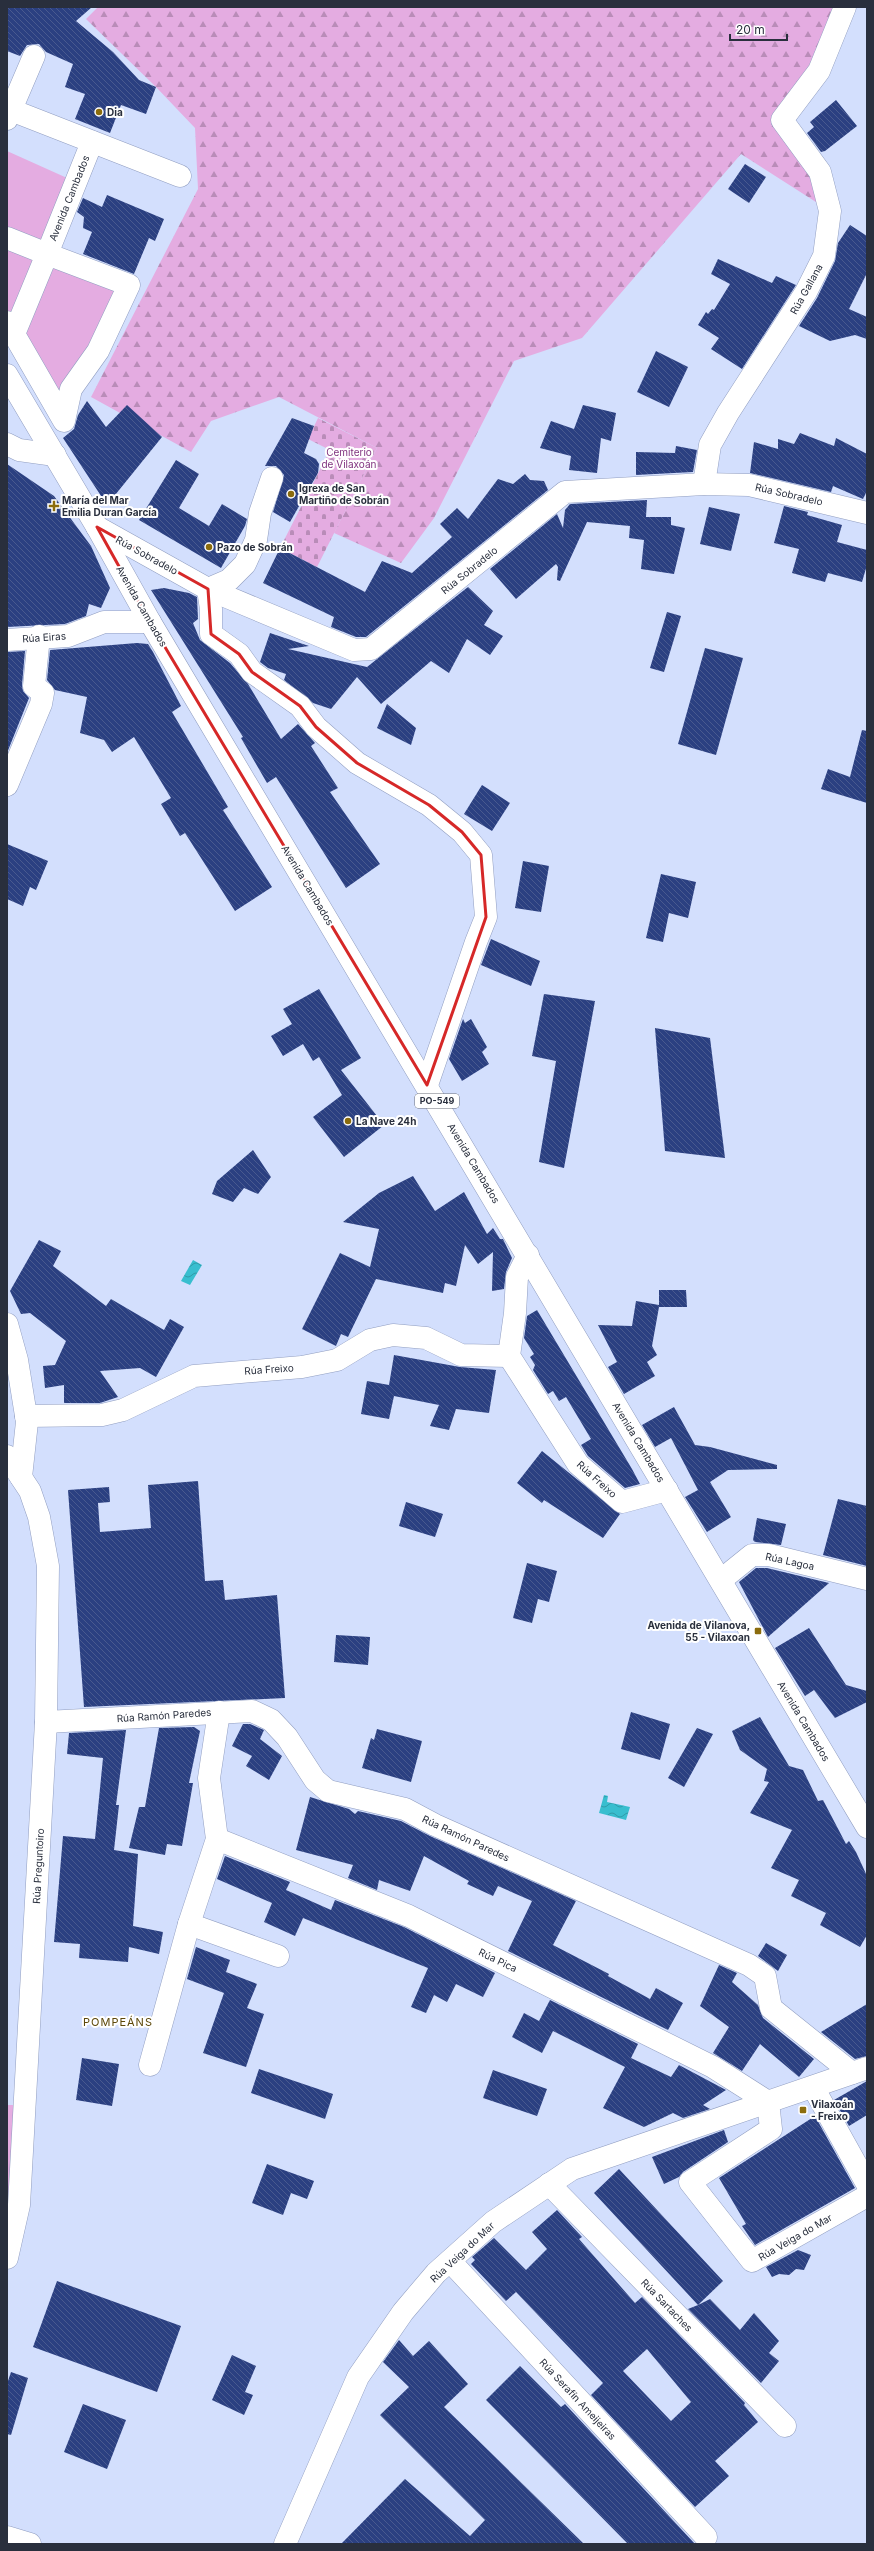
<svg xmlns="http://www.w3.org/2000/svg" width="874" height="2551" viewBox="0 0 874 2551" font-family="Inter,sans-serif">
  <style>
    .forest { fill: url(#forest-firs) }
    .cemetery { fill: url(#cemetery-stones) }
    .park { fill: #e4ace1 }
    .water { fill: url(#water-waves) }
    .building { fill: url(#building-back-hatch); fill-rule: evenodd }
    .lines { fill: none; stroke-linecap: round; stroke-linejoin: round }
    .street-casing { stroke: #919ec1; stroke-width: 23 }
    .primary-casing { stroke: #919ec1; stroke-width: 23 }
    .street { stroke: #fff; stroke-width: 22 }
    .primary { stroke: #fff; stroke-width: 22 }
    .marked { fill: none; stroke: #d62828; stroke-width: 3; stroke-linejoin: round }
    .poi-dot { fill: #8b6c0d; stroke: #fff; stroke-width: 1.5 }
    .labels { text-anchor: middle; stroke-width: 4; stroke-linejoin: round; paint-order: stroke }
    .shield { fill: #fff; stroke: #696d77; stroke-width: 1 }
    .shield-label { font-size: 9px; font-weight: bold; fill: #292f3d }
    .poi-label { font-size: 10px; font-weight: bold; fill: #292f3d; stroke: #fff; text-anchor: start }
    .street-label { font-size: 10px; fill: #292f3d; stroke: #fff }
    .park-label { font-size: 10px; fill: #80337f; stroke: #fff }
    .neighbourhood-label { font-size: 11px; letter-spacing: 1px; fill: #5d4809; stroke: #fff }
  </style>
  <defs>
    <pattern id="forest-firs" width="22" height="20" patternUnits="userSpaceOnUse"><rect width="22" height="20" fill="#e4ace1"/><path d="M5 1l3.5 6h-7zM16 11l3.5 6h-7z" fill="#b98cb8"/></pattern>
    <pattern id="cemetery-stones" width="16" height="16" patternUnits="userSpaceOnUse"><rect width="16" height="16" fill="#e4ace1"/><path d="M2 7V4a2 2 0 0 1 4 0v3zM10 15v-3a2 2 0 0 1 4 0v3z" fill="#b98cb8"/></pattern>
    <pattern id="water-waves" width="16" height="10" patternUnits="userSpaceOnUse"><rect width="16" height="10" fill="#38becf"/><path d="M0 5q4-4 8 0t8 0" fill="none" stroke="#2f9ba9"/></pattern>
    <pattern id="building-back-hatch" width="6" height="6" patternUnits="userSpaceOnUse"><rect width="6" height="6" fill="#2b4081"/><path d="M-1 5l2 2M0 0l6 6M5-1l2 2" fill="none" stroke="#495a8f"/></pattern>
  </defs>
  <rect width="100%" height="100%" fill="#d3dffd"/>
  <polygon class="forest" points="98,7 845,7 782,120 830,211 741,154 582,338 514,361 434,518 401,563 334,533 377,448 279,397 211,421 191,452 91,397 198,189 195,128 156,87 86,19"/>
  <polygon class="cemetery" points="318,418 377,448 317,567 280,548 330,450 308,439"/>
  <g class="park">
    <polygon points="7,151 76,182 47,254 129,285 64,421 7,322"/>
    <polygon points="7,2105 25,2105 7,2258"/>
  </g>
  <g class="water">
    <polygon points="193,1260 202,1265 190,1285 181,1281"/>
    <polygon points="604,1795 608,1796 607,1802 630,1807 626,1820 599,1813"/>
  </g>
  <g class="building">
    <polygon points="7,7 92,7 76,21 113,52 139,80 156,87 146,114 121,105 110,133 75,119 85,94 65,87 73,64 46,52 39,44 27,45 20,56 7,51"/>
    <polygon points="836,100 857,126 825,151 821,152 807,133 814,127 810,122"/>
    <polygon points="745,164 766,177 749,203 728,189"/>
    <polygon points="107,195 164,219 155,241 149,238 134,274 83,254 92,232 83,228 84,217 77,212 83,198 102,207"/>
    <polygon points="850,225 867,236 867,273 849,309 867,317 867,339 855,335 830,341 799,326 817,298 835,261 838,243"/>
    <polygon points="718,259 772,283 776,276 796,285 742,369 711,349 719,338 698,325 706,312 708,314 712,309 714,310 730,284 711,274"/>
    <polygon points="656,351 688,367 669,407 637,392"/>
    <polygon points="87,401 106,427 127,405 162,437 107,505 63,438 74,429 78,415"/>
    <polygon points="583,405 616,413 611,441 601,438 597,473 569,470 571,456 540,448 551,421 574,429"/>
    <polygon points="292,418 314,426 304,453 316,459 319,464 318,473 290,522 273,512 284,475 276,466 265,466"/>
    <polygon points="800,433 834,446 836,438 867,454 867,491 863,499 833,486 831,492 750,473 754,442 778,449 778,439 794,444"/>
    <polygon points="676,446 697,450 693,472 636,475 636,452 675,453"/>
    <polygon points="176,460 199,474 179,508 209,526 222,504 247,519 245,526 221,568 139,520"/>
    <polygon points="7,464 54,496 91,546 110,588 101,608 89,604 86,616 65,624 7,627"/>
    <polygon points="525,474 530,480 544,481 548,490 366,637 356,637 331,627 334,617 263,583 280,548 365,592 382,561 412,573 452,537 440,524 457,508 468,519 498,479 513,484"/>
    <polygon points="647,500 646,517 671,517 671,525 685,528 674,574 641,569 644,540 629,538 630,526 587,522 560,581 557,580 558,567 556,564 516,599 490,569 557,514 563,528 565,510 570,504"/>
    <polygon points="784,506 808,512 807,515 842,525 837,542 867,550 867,565 862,582 828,573 825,582 792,573 799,549 774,543"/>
    <polygon points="709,507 740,514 731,551 700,544"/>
    <polygon points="468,587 493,611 484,625 503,636 490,655 467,639 449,673 431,661 381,704 357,677 331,709 313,703 284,680 286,674 268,668 260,662 270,633 309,646 288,649 367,667"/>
    <polygon points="164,588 189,593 197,597 198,619 193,623 200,640 230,663 248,684 281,739 298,724 315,743 311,746 338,788 330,792 380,864 346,888 276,777 267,783 241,738 243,737 151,590"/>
    <polygon points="667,612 681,616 664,672 650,668"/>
    <polygon points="137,643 148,644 153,652 181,706 172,712 228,807 223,810 272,887 235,911 185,833 180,836 161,804 171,798 134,737 112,752 104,740 80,733 87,697 55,690 47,680 50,650"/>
    <polygon points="705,648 743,658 716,755 678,744"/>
    <polygon points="25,651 22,685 23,691 29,698 7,753 7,652"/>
    <polygon points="387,704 416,728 411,745 377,728"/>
    <polygon points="862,730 867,731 867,803 821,789 828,769 850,777"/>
    <polygon points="482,785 510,803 492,831 464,814"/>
    <polygon points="7,844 48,861 36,890 30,887 23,906 7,899"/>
    <polygon points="523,861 549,866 541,912 515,908"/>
    <polygon points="661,874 696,882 688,918 669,913 663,942 646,938"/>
    <polygon points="491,939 540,961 531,986 481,965"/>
    <polygon points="319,989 361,1058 341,1070 384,1125 344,1157 313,1117 342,1095 319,1057 313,1061 303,1044 283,1056 271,1036 292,1024 283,1009"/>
    <polygon points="544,994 595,1001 564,1168 539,1162 556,1061 532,1056"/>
    <polygon points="463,1019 465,1023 471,1019 487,1047 482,1052 489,1064 462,1081 449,1059"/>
    <polygon points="655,1028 710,1038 725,1158 665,1151"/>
    <polygon points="253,1150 271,1177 258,1194 244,1188 233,1202 212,1194 217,1181"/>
    <polygon points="413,1176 435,1211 464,1192 487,1234 493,1228 500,1239 503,1239 512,1258 506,1272 504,1289 492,1291 493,1252 478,1264 465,1245 456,1286 445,1283 443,1293 376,1279 348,1337 341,1334 336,1346 302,1329 340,1253 370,1267 379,1229 343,1222 379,1193"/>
    <polygon points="39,1240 61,1251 53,1266 106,1306 111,1299 164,1330 170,1319 184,1327 156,1377 140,1368 100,1371 118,1397 100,1403 64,1403 64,1385 45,1388 43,1366 55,1365 66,1341 30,1313 21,1314 10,1291"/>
    <polygon points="659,1290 686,1290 687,1307 659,1307 652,1346 657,1355 647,1362 655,1376 624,1394 608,1367 617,1362 598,1325 632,1326 636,1301 659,1305"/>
    <polygon points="537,1310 632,1469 640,1484 625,1488 588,1456 581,1445 591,1439 566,1397 559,1401 553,1391 548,1394 533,1370 535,1365 530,1357 534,1354 524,1338 527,1316"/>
    <polygon points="394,1355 460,1367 496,1370 489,1413 456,1409 449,1430 430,1426 439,1405 394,1396 389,1419 361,1414 367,1381 389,1385"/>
    <polygon points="674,1407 695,1445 710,1447 777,1465 777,1469 728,1470 710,1482 731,1517 707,1532 685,1497 698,1490 671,1438 655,1447 642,1425"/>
    <polygon points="542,1451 620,1514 603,1538 544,1500 542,1503 517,1483"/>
    <polygon points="198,1481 205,1581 223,1580 225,1600 277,1595 285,1698 84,1707 68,1490 109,1487 110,1502 98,1503 100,1532 151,1528 148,1485"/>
    <polygon points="838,1499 867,1506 867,1566 823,1555"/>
    <polygon points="406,1502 443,1514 435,1537 399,1526"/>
    <polygon points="757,1518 786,1524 781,1545 755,1542 753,1540"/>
    <polygon points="527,1563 557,1571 549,1602 538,1599 532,1623 513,1618"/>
    <polygon points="756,1568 767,1568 829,1583 768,1637 739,1582"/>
    <polygon points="809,1628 846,1685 867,1691 867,1702 835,1718 814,1690 805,1696 775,1648"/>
    <polygon points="336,1635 370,1637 368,1665 334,1662"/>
    <polygon points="631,1712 670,1724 660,1760 621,1749"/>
    <polygon points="760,1717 789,1766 803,1770 818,1801 823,1800 846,1844 849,1841 856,1852 867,1876 867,1935 860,1947 820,1925 826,1913 791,1896 799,1880 771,1868 792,1830 750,1813 769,1782 764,1781 767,1769 740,1750 732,1731"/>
    <polygon points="243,1724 250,1724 264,1730 260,1739 282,1756 269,1780 246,1766 252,1756 232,1746"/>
    <polygon points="194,1727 200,1731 189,1783 193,1783 182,1846 167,1844 165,1855 129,1848 139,1807 145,1807 159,1728"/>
    <polygon points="697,1728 713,1734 684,1787 668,1778"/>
    <polygon points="377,1729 422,1741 411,1782 362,1768 371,1738 374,1740"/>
    <polygon points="126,1730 116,1805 119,1805 114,1850 138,1854 133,1926 163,1932 159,1954 129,1947 128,1962 79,1958 80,1944 54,1942 63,1836 95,1839 103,1758 67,1754 69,1733"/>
    <polygon points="310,1797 349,1809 355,1814 358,1811 401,1821 430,1836 576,1901 553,1945 609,1974 608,1976 650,1999 656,1988 683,2003 668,2030 508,1951 532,1901 498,1886 493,1896 467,1884 469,1881 424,1856 410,1891 379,1880 377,1890 348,1878 353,1865 296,1850"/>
    <polygon points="225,1856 290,1882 286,1890 331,1910 335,1900 404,1927 495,1973 483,1997 456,1984 447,2002 434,1995 426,2013 411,2007 428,1968 303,1918 295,1936 264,1922 272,1903 217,1879"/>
    <polygon points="766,1943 787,1955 778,1971 758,1956"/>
    <polygon points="196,1947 230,1960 226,1972 257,1984 247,2008 264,2014 246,2067 203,2053 224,1993 187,1979"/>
    <polygon points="719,1965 737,1973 732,1982 758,2005 763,2018 814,2059 799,2077 760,2044 742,2071 713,2053 729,2027 700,2006"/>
    <polygon points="550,2000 638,2044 631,2058 671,2077 679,2065 726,2090 703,2105 710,2109 683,2118 673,2113 644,2127 603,2108 625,2067 553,2031 542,2053 512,2037 524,2013 539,2021"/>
    <polygon points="867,2004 867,2056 855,2059 821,2032"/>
    <polygon points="82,2058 119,2064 112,2106 76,2100"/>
    <polygon points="259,2069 333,2094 325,2119 251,2093"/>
    <polygon points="493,2070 547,2089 537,2116 483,2098"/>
    <polygon points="867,2081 867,2115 849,2126 834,2100"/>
    <polygon points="815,2116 855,2188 755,2245 742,2226 746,2224 719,2178"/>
    <polygon points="724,2130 728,2142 683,2172 679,2177 664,2184 652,2157"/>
    <polygon points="267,2164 314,2181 307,2199 291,2193 283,2215 252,2203"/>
    <polygon points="619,2169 723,2281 698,2305 710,2299 740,2330 754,2313 779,2341 769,2353 779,2361 761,2383 688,2309 698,2305 594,2193"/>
    <path d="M 557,2210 L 582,2237 L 579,2239 L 635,2303 L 642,2297 L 745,2403 L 744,2405 L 758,2422 L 715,2461 L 729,2476 L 695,2507 L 591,2395 L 603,2383 L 516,2292 L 506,2301 L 471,2264 L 475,2260 L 472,2257 L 494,2238 L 526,2270 L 547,2249 L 532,2232 ZM 647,2349 L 691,2402 L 671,2421 L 623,2371 Z"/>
    <polygon points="798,2250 811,2255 804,2270 796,2269 789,2275 779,2274 772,2277 766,2267"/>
    <polygon points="57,2281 181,2326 157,2392 33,2347"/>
    <polygon points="399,2340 413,2356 429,2341 468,2384 444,2407 584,2544 341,2544 405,2479 470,2536 485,2520 380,2415 409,2387 383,2362"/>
    <polygon points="232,2355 256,2366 245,2392 253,2395 244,2415 212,2400"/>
    <polygon points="520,2366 561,2407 565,2404 695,2544 628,2544 486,2400"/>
    <polygon points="11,2372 28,2378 11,2435 7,2434 7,2384"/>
    <polygon points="83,2404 126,2420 107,2469 64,2452"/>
  </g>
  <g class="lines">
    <g class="street-casing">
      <g id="street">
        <polyline points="11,110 180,176"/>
        <polyline points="7,119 34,56"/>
        <polyline points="7,238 47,254 92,142"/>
        <polyline points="7,322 64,421 71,389 98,351 129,285 47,254 14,334"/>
        <polyline points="7,444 19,450 55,455"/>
        <polyline points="272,478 260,513 256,540 245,564 229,580 208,589 211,609 211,634 239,654 252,672 300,706 316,727 357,763 429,805 462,832 481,855 486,917 476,942 427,1085"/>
        <polyline points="704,484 710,445 728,413 806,292 824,256 830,211 820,172 782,120 819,71 845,7"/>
        <polyline points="97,527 208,589 354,650 371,649 565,492 704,484 749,485 867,513"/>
        <polyline points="7,640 68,636 104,622 150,622"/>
        <polyline points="7,785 41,704 43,693 34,686 39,636"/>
        <polyline points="528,1255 517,1277 515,1313 509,1356 578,1464 622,1502 667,1490"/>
        <polyline points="7,1324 17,1360 27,1422 21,1477"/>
        <polyline points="26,1416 102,1415 123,1410 194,1376 302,1367 337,1360 370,1340 393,1335 426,1338 461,1355 509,1356"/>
        <polyline points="7,1456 30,1491 39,1517 48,1566 46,1722 19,2205 7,2258"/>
        <polyline points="721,1580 752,1555 769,1555 867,1579"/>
        <polyline points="46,1722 252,1711 271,1720 287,1737 315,1780 328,1791 405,1809 435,1825 749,1965 765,1976 771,2008 852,2073"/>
        <polyline points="217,1839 409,1916 713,2067 768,2102 771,2129 690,2182 752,2261 867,2196"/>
        <polyline points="189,1924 278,1956"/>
        <polyline points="150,2065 189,1924 217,1839 209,1778 219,1712"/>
        <polyline points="813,2087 867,2184"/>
        <polyline points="549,2184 785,2426"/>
        <polyline points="450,2261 706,2537"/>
        <polyline points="7,2537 30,2544"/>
        <polyline points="285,2544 358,2377 403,2312 436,2273 493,2222 572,2169 867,2068"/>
      </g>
    </g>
    <g class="primary-casing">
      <polyline id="primary" points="7,375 97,527 150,622 867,1827"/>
    </g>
    <use href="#street" class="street"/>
    <use href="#primary" class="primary"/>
  </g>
  <path class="marked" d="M 97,527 L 208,589 L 211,634 L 239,654 L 252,672 L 300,706 L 316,727 L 357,763 L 429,805 L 462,832 L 481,855 L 486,917 L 427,1085 L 150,622 Z"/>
  <g class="poi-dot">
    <circle cx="99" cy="112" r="4"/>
    <circle cx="291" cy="494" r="4"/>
    <path d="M52 500h4v4h4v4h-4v4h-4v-4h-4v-4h4z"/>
    <circle cx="209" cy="547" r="4"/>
    <circle cx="348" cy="1121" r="4"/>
    <rect x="754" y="1627" width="8" height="8" rx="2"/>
    <rect x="799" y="2106" width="8" height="8" rx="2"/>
  </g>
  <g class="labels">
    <rect class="shield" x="415" y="1094" width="44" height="14" rx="3"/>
    <g class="shield-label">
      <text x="437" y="1104">PO-549</text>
    </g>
    <g class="poi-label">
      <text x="107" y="116">Dia</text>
      <text x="299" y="492">Igrexa de San<tspan x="299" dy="12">Martiño de Sobrán</tspan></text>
      <text x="62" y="504">María del Mar<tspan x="62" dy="12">Emilia Duran García</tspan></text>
      <text x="217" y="551">Pazo de Sobrán</text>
      <text x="356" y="1125">La Nave 24h</text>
      <text x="750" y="1629" text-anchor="end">Avenida de Vilanova,<tspan x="750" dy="12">55 - Vilaxoan</tspan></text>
      <text x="811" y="2108">Vilaxoán<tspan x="811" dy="12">- Freixo</tspan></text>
    </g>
    <g class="street-label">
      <text transform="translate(69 198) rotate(-68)" y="4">Avenida Cambados</text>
      <text transform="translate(806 289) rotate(-61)" y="4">Rúa Gallana</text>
      <text transform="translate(789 494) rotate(13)" y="4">Rúa Sobradelo</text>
      <text transform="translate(147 555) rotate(29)" y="4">Rúa Sobradelo</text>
      <text transform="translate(469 570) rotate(-39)" y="4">Rúa Sobradelo</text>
      <text transform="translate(142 606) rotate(60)" y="4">Avenida Cambados</text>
      <text transform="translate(44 637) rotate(-4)" y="4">Rúa Eiras</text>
      <text transform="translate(308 885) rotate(59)" y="4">Avenida Cambados</text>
      <text transform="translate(474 1163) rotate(59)" y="4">Avenida Cambados</text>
      <text transform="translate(269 1369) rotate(-4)" y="4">Rúa Freixo</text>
      <text transform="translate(639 1442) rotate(59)" y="4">Avenida Cambados</text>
      <text transform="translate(597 1479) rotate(42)" y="4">Rúa Freixo</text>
      <text transform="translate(790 1561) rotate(12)" y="4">Rúa Lagoa</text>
      <text transform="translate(164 1715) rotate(-4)" y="4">Rúa Ramón Paredes</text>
      <text transform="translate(804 1721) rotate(59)" y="4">Avenida Cambados</text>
      <text transform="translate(466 1838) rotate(25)" y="4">Rúa Ramón Paredes</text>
      <text transform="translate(38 1866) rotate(-87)" y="4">Rúa Preguntoiro</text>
      <text transform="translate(498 1960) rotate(26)" y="4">Rúa Pica</text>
      <text transform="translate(795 2237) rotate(-30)" y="4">Rúa Veiga do Mar</text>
      <text transform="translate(462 2252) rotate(-43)" y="4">Rúa Veiga do Mar</text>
      <text transform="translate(667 2305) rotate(46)" y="4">Rúa Sartaches</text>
      <text transform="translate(578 2399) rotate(47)" y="4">Rúa Serafín Ameijeiras</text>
    </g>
    <g class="park-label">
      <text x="349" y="456">Cemiterio<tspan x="349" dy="12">de Vilaxoán</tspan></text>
    </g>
    <g class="neighbourhood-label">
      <text x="118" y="2026">POMPEÁNS</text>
    </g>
  </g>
  <rect width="874" height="2551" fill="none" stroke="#292f3d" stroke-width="16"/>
  <path d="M730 34v6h57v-6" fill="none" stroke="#292f3d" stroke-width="2"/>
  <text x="736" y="34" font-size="12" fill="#292f3d" stroke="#ffffff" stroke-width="3" paint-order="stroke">20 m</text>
</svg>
